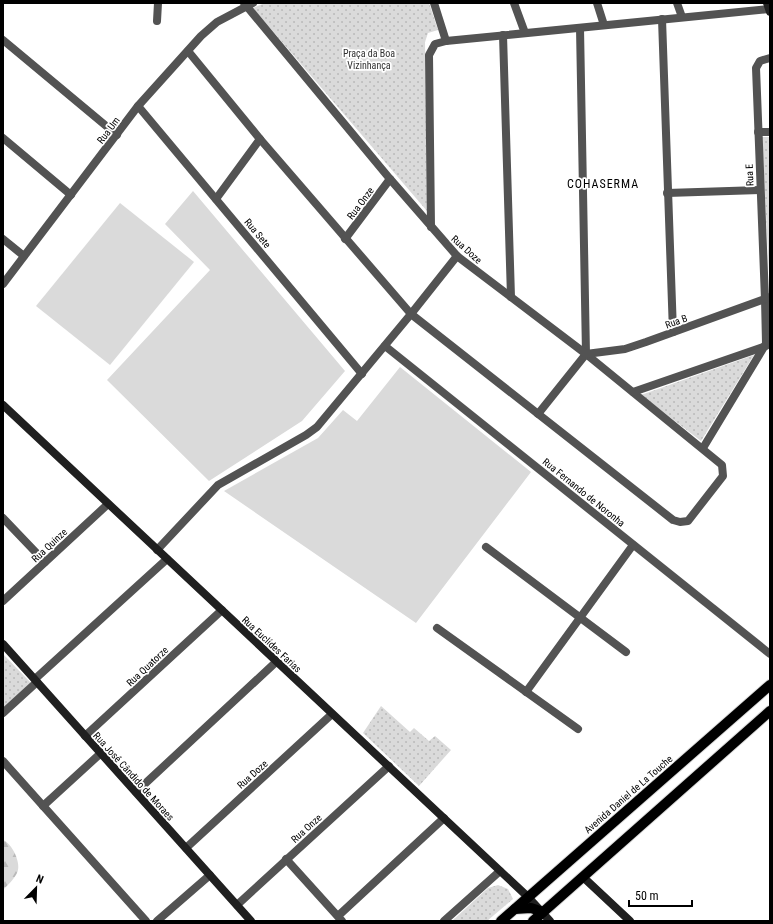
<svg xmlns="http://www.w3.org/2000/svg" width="773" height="924" viewBox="0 0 773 924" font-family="'Roboto Condensed',sans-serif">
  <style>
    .green { fill: #dadada }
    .forest { fill: url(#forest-firs) }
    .park { fill: url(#park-dots) }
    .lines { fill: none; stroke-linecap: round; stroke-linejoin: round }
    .primary-casing { stroke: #dbdbdb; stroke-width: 12 }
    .minor { stroke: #535353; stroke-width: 8 }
    .tertiary { stroke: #535353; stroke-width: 8 }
    .secondary { stroke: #202020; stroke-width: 8 }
    .primary { stroke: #000; stroke-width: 10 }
    .labels { text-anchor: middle; stroke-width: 3.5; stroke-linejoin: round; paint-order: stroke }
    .park-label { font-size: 10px; fill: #313131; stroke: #fff }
    .street-label { font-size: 10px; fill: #000; stroke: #fff }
    .quarter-label { font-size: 12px; letter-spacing: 1px; fill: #000; stroke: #fff }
  </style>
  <defs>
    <pattern id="forest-firs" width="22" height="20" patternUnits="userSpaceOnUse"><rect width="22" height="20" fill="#dadada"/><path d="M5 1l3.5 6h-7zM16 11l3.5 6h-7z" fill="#b9b9b9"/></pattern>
    <pattern id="park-dots" width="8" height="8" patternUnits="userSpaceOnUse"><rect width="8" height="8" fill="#dadada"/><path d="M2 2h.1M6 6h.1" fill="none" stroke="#b9b9b9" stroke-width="1.8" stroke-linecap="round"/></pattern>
  </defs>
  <rect width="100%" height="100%" fill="#fff"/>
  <g class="green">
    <polygon points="193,191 345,371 302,421 209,481 107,380 210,270 165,224"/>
    <polygon points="120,203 194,262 110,365 36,306"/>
    <polygon points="400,367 531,472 416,623 224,491 318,438 343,410 357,421"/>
  </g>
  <path class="forest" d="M 3,840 C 12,843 22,864 17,873 C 14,879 8,885 3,890 Z"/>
  <g class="park">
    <polygon points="265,3 429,3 438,30 428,33 425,42 427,211 253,8"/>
    <polygon points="762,137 770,137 770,292"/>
    <polygon points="754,355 701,441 641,395"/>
    <polygon points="3,654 31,683 3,709"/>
    <polygon points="381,706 410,732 414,728 429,741 435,736 451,750 419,786 363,733"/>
    <polygon points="498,885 508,889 513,899 487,921 452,921 488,888"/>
  </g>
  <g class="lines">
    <g class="primary-casing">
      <g id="primary">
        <polyline points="515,909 531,908 543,912"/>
        <polyline points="501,921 770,685"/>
        <polyline points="533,921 770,711"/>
      </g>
    </g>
    <g class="minor">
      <polyline points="434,3 446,41"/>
      <polyline points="514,3 525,33"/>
      <polyline points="597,3 604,25"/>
      <polyline points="677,3 682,17"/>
      <polyline points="662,19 673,332"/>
      <polyline points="157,21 158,3"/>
      <polyline points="503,35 511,297"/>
      <polyline points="3,40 117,135"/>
      <polyline points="188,51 260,139 411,314 673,520 680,522 688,521 723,476 722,465 586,354"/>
      <polyline points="138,106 362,374"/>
      <polyline points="758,132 770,132"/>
      <polyline points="3,138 71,195"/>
      <polyline points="667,193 760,190"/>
      <polyline points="216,199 260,139"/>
      <polyline points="431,227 429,55 435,44 446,41 769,9 770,6"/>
      <polyline points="3,239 24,256"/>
      <polyline points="345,239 390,179"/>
      <polyline points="765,299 766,343"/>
      <polyline points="633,392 766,346"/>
      <polyline points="538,414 586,354 580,28"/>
      <polyline points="703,448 770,337"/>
      <polyline points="3,518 45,562"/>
      <polyline points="486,547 626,652"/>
      <polyline points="437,628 578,729"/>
      <polyline points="35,679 167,559"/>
      <polyline points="526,692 633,545"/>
      <polyline points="3,713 37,682"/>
      <polyline points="85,736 222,610"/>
      <polyline points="3,761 146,921"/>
      <polyline points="136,792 276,662"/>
      <polyline points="43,806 101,753"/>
      <polyline points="186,848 332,714"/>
      <polyline points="286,859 342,921"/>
      <polyline points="338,916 444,818"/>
      <polyline points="157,921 210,875"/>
      <polyline points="444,921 500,871"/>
    </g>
    <g class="tertiary">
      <polyline points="244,3 390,179 457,256 586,354 625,349 646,342 770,297"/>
      <polyline points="3,284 138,106 201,36 217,22 253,3"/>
      <polyline points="765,299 756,68 760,61 770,58"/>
      <polyline points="385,346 770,654"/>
      <polyline points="157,550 218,485 306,435 317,427 411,314 457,256"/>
      <polyline points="3,601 108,504"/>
      <polyline points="237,905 389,766"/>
    </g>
    <g class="secondary">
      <polyline points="767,3 770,12"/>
      <polyline points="3,405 528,897 550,921"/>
      <polyline points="3,644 251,921"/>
      <polyline points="583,877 630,921"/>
    </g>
    <use href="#primary" class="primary"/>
  </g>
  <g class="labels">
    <g class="park-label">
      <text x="369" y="57">Praça da Boa<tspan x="369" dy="12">Vizinhança</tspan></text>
    </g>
    <g class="street-label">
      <text transform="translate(108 130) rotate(-53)" y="4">Rua Um</text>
      <text transform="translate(749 175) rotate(-92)" y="4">Rua E</text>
      <text transform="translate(360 203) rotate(-53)" y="4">Rua Onze</text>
      <text transform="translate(258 233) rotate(50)" y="4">Rua Sete</text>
      <text transform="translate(467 249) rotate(42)" y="4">Rua Doze</text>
      <text transform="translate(676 321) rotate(-20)" y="4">Rua B</text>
      <text transform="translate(584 492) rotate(39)" y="4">Rua Fernando de Noronha</text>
      <text transform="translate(49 545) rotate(-43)" y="4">Rua Quinze</text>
      <text transform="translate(272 644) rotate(43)" y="4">Rua Euclídes Farias</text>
      <text transform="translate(147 666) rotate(-43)" y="4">Rua Quatorze</text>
      <text transform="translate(252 774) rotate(-42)" y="4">Rua Doze</text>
      <text transform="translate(134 776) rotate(48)" y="4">Rua José Cândido de Moraes</text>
      <text transform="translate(628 794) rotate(-41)" y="4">Avenida Daniel de La Touche</text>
      <text transform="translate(306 828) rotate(-42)" y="4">Rua Onze</text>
    </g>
    <g class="quarter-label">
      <text x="603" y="188">COHASERMA</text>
    </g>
  </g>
  <rect width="773" height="924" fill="none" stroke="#000000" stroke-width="8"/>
  <g transform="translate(36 888) rotate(23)" stroke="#ffffff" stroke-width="3" paint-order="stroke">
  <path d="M0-3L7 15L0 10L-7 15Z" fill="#000000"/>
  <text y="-6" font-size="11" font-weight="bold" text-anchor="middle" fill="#000000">N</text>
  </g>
  <path d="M629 900v6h63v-6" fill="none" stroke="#000000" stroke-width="2"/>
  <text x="635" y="900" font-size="12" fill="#000000" stroke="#ffffff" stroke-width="3" paint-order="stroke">50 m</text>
</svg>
